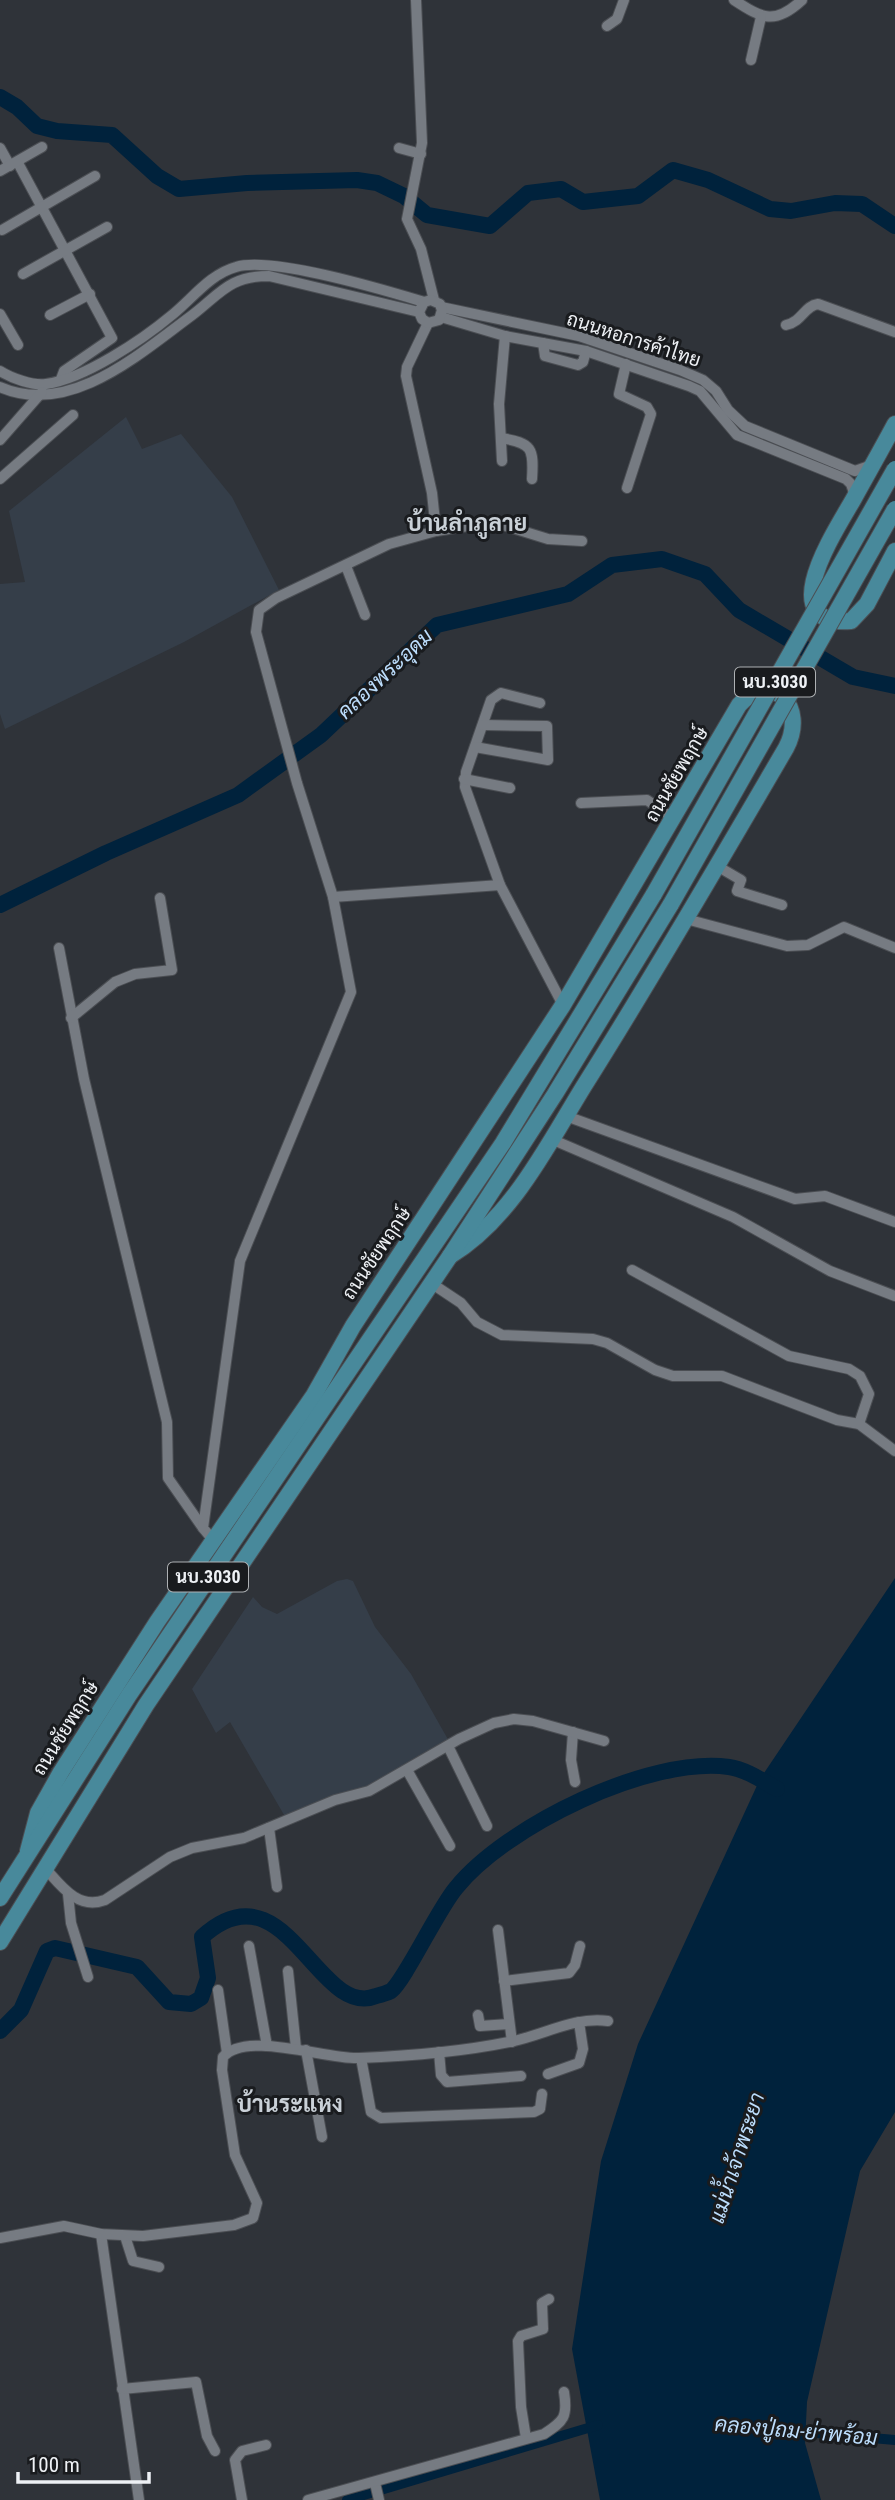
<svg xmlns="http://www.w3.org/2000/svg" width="895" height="2500" viewBox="0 0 895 2500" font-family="'Roboto Condensed',Sarabun,sans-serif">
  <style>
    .built { fill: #353e49 }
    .water { fill: #00223c }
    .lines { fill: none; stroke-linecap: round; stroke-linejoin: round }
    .canal { stroke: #00223c; stroke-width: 10 }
    .river { stroke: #00223c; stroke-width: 16 }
    .street-casing { stroke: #4b4e53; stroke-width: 12 }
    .primary-casing { stroke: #4b4e53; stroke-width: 18 }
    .street { stroke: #767b82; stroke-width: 10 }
    .primary { stroke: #48899b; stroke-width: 16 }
    .primary-bridge-casing { stroke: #4b4e53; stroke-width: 18; stroke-linecap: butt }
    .primary-bridge { stroke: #48899b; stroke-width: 16 }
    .labels { text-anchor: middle; stroke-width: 6; stroke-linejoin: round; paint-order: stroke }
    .shield { fill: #191b1e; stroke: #aeb1b4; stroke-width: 2 }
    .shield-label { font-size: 18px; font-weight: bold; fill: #eef1f5 }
    .street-label { font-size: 19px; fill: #eef1f5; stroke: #191b1e }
    .water-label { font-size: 21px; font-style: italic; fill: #bcddfc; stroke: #191b1e }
    .quarter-label { font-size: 23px; font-weight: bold; fill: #cad1d8; stroke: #191b1e }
  </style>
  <rect width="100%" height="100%" fill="#2f3339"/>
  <g class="built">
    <polygon points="126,417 142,449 181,434 232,497 279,590 184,642 5,729 0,714 0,584 25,582 9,511"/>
    <polygon points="347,1579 353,1581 375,1627 411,1674 450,1743 369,1791 287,1820 230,1722 216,1733 192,1689 253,1597 262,1607 277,1614 337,1581"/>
  </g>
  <polygon class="water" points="895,1578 895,2112 860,2171 807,2402 805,2443 821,2500 600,2500 572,2349 601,2161 638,2044 760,1779"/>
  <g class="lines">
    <g class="canal">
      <polyline points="794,2431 895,2440"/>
      <polyline points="347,2500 598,2425"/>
    </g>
    <g class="river">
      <polyline points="0,97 17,107 37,126 57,131 112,135 157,176 179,189 247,183 357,180 377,183 404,196 427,215 490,226 528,193 561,189 583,202 638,196 673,170 708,180 770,209 791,211 835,203 862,204 895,226"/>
      <polyline points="0,905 106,853 238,795 321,735 437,625 568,594 612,565 662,559 705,574 739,610 853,677 895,686"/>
      <path d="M 0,2031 L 21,2010 L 47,1951 L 55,1948 L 137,1967 L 169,2002 L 191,2004 L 201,1998 L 208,1978 L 202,1937 C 285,1861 318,2020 376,1996 C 380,1995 387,1993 391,1991 C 405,1980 438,1909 456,1888 C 506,1826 649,1756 729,1767 C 745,1769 763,1781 777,1789"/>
    </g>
    <g class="street-casing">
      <g id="street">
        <polyline points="416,0 422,143 407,219 421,249 434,300"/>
        <path d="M 734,0 C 763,19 775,25 802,0"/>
        <polyline points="607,26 617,19 624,0"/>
        <polyline points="751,60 761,17"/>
        <polyline points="0,148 10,166"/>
        <polyline points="399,148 421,154"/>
        <polyline points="18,163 112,338 64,371 61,379"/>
        <polyline points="0,171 42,147"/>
        <polyline points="2,230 95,176"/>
        <polyline points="23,274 107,227"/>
        <polyline points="441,307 579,336 680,370 703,380 716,391 728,410 745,426 855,471 872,465"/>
        <polyline points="0,314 18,345"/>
        <polyline points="50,315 90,294"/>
        <polyline points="441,317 505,336 586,351 689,386 700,391 737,435 846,479 851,484 855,496"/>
        <polyline points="428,323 407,367 406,376 432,493 436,531"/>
        <path d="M 786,325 C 803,321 804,306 818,304 L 895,332"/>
        <polyline points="543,343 545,356 578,365 583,362 586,351"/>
        <polyline points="626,364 619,394 647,407 651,414 627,488"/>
        <path d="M 0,371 C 11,378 33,386 46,384 C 84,379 142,340 172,315 C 192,299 210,274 236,267 C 272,256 384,290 424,302"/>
        <path d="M 0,387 C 69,417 138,355 191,316 C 220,294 229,276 269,276 L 419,312 L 422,319 L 428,323 L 439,320 L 442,310 L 440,304 L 431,300 L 424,302 L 419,312"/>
        <path d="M 501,438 C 532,443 534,448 532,479"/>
        <polyline points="0,440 42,392"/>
        <polyline points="502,461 499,404 505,336"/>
        <polyline points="0,479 73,415"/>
        <polyline points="346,566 365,615"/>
        <polyline points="540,703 501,693 491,700 466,772 465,787 500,885 563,1005"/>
        <polyline points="475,747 548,760 547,726 483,725"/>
        <polyline points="464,779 510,788"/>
        <polyline points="581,803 647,800 674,819"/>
        <polyline points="717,866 741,880 737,891 782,905"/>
        <polyline points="333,897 500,885"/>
        <polyline points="686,919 787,946 808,945 844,927 895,948"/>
        <polyline points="59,948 84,1079 167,1422 168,1478 203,1528"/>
        <polyline points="71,1018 115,982 135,974 172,970 160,898"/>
        <polyline points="566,1116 795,1199 825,1196 895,1222"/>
        <polyline points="551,1139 733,1217 830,1271 895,1296"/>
        <polyline points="632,1270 789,1356 849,1369 860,1376 869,1394 859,1424"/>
        <polyline points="431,1283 461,1303 477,1322 502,1335 593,1339 607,1343 655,1370 673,1376 722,1376 837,1420 859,1424 895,1451"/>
        <polyline points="213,1540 203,1528 240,1261 351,992 333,897 297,783 256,632 259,610 276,598 389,544 436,531 493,522 548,539 582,541"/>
        <polyline points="573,1732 571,1760 575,1782"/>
        <polyline points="448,1746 487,1826"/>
        <polyline points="407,1770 450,1846"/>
        <polyline points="269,1828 277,1887"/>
        <path d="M 45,1868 C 62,1887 78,1910 105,1900 L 170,1857 L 192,1848 L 244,1838 L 335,1800 L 369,1791 L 459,1739 L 494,1723 L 514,1719 L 533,1721 L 604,1741"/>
        <polyline points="68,1894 71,1923 88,1977"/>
        <polyline points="498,1930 512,2042"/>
        <polyline points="249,1946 267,2046"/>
        <polyline points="288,1971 296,2048"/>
        <polyline points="504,1981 569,1973 575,1965 580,1946"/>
        <polyline points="218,1990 227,2053"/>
        <polyline points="478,2015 480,2026 509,2024"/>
        <polyline points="306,2050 322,2137"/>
        <polyline points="439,2052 441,2075 447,2082 521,2076"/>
        <polyline points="361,2058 371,2112 381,2118 534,2112 540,2109 542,2094"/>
        <polyline points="548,2074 579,2063 583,2049 579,2022"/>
        <polyline points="101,2234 139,2500"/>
        <polyline points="125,2236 133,2261 159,2267"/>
        <path d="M 0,2238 L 64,2226 L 101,2234 L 143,2236 L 234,2225 L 253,2218 L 257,2203 L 235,2155 L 222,2070 L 223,2057 C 246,2030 328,2060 359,2058 C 409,2056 460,2052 509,2042 C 542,2036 574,2016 608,2021"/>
        <polyline points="122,2389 196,2382 207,2436 215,2451"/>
        <polyline points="526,2438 521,2407 518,2341 521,2336 543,2329 542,2303 549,2299"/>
        <polyline points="375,2483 379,2500"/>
        <polyline points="242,2500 235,2460 242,2451 266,2445"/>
        <path d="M 308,2500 L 544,2434 C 564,2421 568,2417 564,2392"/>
      </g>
    </g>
    <g class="primary-casing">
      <g id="primary">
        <path d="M 895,424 C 881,450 867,475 853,500 C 836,530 771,627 851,621 L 867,604 L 895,551"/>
        <path d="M 28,1851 L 38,1813 L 61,1772 L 157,1622 L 314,1395 L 353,1326 L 563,1005 L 739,705 C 772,669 808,707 786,748 C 720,861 654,975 584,1086 C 547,1146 512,1218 450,1256"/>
        <polyline points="0,1898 129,1695 503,1143 654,894"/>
        <polyline points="0,1942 146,1705 450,1256 555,1094 671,904"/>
      </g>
    </g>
    <use href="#street" class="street"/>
    <use href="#primary" class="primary"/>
    <g class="primary-bridge-casing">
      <g id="primary-bridge">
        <polyline points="654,894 895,469"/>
        <polyline points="671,904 895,509"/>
      </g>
    </g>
    <use href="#primary-bridge" class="primary-bridge"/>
  </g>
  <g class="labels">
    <g class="shield">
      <rect x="735" y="667.5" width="80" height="29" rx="5"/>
      <rect x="168" y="1562.5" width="80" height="29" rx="5"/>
    </g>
    <g class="shield-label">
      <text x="775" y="688">นบ.3030</text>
      <text x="208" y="1583">นบ.3030</text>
    </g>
    <g class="street-label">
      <text transform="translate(634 339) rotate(18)" y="7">ถนนหอการค้าไทย</text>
      <text transform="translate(676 774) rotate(-60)" y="7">ถนนชัยพฤกษ์</text>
      <text transform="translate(376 1253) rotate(-56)" y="7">ถนนชัยพฤกษ์</text>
      <text transform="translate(65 1728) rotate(-58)" y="7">ถนนชัยพฤกษ์</text>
    </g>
    <g class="water-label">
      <text transform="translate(385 674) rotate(-43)" y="7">คลองพระอุดม</text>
      <text transform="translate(737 2158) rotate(-72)" y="7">แม่น้ำเจ้าพระยา</text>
      <text transform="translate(796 2431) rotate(5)" y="7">คลองปู่ถม-ย่าพร้อม</text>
    </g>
    <g class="quarter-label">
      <text x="467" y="531">บ้านลำภูลาย</text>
      <text x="290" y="2112">บ้านระแหง</text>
    </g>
  </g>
  <path d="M18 2472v10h131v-10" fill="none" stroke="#eef1f5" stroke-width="3.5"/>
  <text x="28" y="2472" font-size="21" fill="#eef1f5" stroke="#191b1e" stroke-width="5" paint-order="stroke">100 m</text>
</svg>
